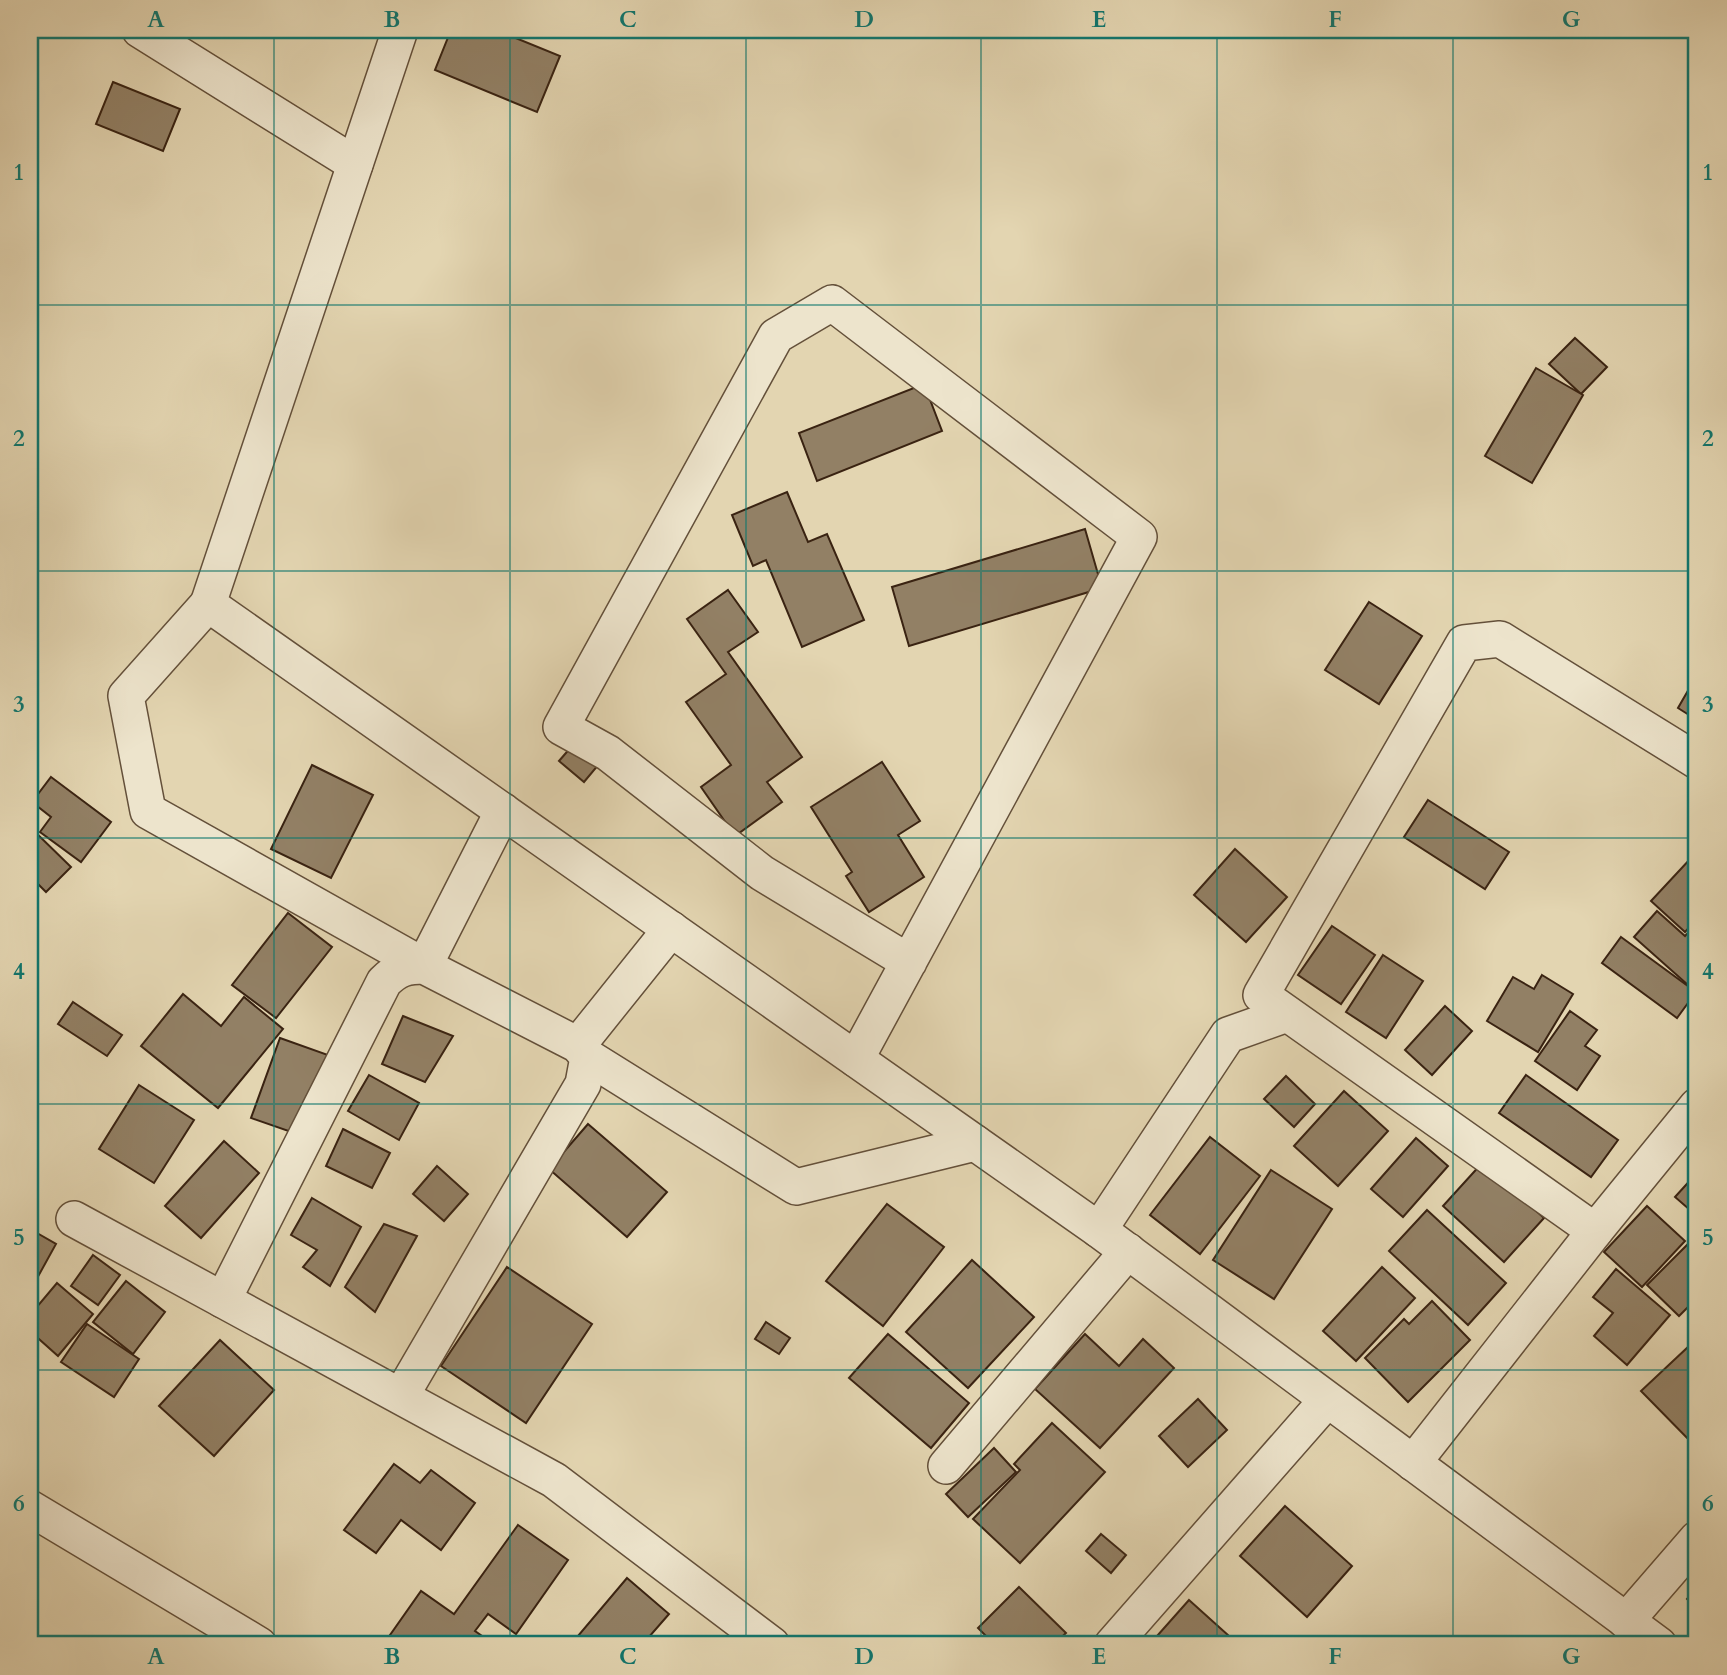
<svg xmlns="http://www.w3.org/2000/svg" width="1727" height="1675" viewBox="0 0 1727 1675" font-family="Cardo,serif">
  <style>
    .building { fill: #928065; stroke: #3a2312; stroke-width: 2 }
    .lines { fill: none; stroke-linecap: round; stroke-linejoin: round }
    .minor-casing { stroke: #64503a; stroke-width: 38 }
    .minor { stroke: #ede4cc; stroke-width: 35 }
    .grid { fill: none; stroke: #0f766e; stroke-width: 2; stroke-opacity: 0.55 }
    .neatline { fill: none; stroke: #0f766e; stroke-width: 2.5 }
    .grid-label { font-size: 23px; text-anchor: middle; font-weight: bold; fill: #0f766e }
  </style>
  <rect width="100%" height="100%" fill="#e3d5b1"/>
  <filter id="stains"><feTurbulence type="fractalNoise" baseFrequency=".00286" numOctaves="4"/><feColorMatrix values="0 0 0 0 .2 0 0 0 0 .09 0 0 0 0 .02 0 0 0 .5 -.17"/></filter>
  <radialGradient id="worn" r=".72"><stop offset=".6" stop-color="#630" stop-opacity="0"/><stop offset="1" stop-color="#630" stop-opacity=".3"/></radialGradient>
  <g class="building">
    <polygon points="451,30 496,30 560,56 537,112 435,70"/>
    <polygon points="113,82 180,109 163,151 96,124"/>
    <polygon points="1575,338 1607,367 1581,394 1549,364"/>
    <polygon points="1536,368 1583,395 1532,483 1485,456"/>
    <polygon points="924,384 942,431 817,481 799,433"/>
    <polygon points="787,492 808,542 827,534 864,620 802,647 766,560 753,566 732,515"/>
    <polygon points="1085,529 1102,588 909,646 892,587"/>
    <polygon points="728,590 758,632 728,652 802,757 767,782 782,802 735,836 701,787 731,765 686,702 726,674 687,619"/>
    <polygon points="1369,602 1422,636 1379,704 1325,670"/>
    <polygon points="1697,675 1697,720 1678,708"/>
    <polygon points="579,738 604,758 584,782 559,761"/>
    <polygon points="882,762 920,821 898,835 924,877 869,912 846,876 852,872 811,807"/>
    <polygon points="312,765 373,795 331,878 271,849"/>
    <polygon points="51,777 111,822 81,862 40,832 51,817 32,802"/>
    <polygon points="1428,800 1509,852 1485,889 1404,837"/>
    <polygon points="30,827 71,867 46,892 30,876"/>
    <polygon points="1235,849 1287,897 1246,942 1194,895"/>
    <polygon points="1692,857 1697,862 1697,919 1685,932 1651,901"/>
    <polygon points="1657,911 1685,936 1697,923 1697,993 1634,937"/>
    <polygon points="288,913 332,947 276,1018 232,985"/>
    <polygon points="1332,926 1375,955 1341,1004 1298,975"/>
    <polygon points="1621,937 1696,992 1677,1018 1602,963"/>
    <polygon points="1383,955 1423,981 1386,1038 1346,1012"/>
    <polygon points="1542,975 1573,994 1538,1052 1487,1021 1513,977 1534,989"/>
    <polygon points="183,994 221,1026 244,997 283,1029 218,1108 141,1046"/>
    <polygon points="73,1002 122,1035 107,1056 58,1024"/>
    <polygon points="1445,1006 1472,1031 1432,1075 1405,1050"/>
    <polygon points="1570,1011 1597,1030 1585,1046 1600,1056 1577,1090 1535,1061"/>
    <polygon points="403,1016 453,1036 425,1082 382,1064"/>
    <polygon points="280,1038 328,1055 300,1135 251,1118"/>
    <polygon points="369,1075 419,1103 399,1140 348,1111"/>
    <polygon points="1526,1075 1618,1140 1591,1177 1499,1113"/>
    <polygon points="1286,1076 1315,1104 1294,1127 1264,1099"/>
    <polygon points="139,1085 194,1120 154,1183 99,1149"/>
    <polygon points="1344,1091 1388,1131 1338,1186 1294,1146"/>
    <polygon points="588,1124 667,1192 627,1237 549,1169"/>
    <polygon points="343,1129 390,1153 372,1188 326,1166"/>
    <polygon points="1210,1137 1260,1176 1200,1254 1150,1215"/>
    <polygon points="1416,1138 1448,1166 1403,1217 1371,1189"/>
    <polygon points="224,1141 259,1173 201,1238 165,1206"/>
    <polygon points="1483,1162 1544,1218 1504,1262 1443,1206"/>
    <polygon points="437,1166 468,1194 444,1221 413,1194"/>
    <polygon points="1271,1170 1332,1209 1274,1299 1213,1260"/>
    <polygon points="1695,1175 1697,1177 1697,1216 1675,1197"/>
    <polygon points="312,1198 361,1227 330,1286 303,1267 317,1250 291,1235"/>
    <polygon points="887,1204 944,1247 883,1326 826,1281"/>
    <polygon points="1647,1206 1685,1241 1642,1287 1604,1252"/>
    <polygon points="1427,1210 1506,1283 1468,1325 1389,1251"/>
    <polygon points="384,1224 417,1236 375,1312 345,1287"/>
    <polygon points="30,1229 56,1244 30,1291"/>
    <polygon points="1687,1245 1697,1254 1697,1298 1679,1316 1647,1285"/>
    <polygon points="93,1255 120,1275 98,1305 71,1286"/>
    <polygon points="972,1260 1034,1317 968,1388 906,1332"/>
    <polygon points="507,1267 592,1324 526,1423 441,1366"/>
    <polygon points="1382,1267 1415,1298 1356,1361 1323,1331"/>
    <polygon points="1616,1269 1670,1315 1627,1365 1594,1336 1613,1313 1593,1297"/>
    <polygon points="126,1281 165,1312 133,1354 93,1322"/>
    <polygon points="57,1283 93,1314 58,1356 30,1331 30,1315"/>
    <polygon points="1432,1301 1470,1340 1408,1402 1365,1358 1404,1319 1409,1324"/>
    <polygon points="766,1322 790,1338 779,1354 755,1339"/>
    <polygon points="87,1324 139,1359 114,1397 61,1362"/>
    <polygon points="888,1334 969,1403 931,1448 849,1378"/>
    <polygon points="1085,1334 1119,1366 1143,1339 1174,1368 1100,1448 1035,1389"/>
    <polygon points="220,1340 274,1390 214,1456 159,1406"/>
    <polygon points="1688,1347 1697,1357 1697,1448 1641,1391"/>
    <polygon points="1198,1399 1227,1430 1188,1467 1159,1436"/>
    <polygon points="1052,1423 1105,1472 1020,1563 973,1519 1020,1470 1014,1464"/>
    <polygon points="994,1448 1016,1472 968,1517 946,1494"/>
    <polygon points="394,1464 420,1483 431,1470 475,1503 441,1550 401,1520 376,1553 344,1530"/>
    <polygon points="1285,1506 1352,1566 1307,1617 1240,1556"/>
    <polygon points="518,1525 568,1560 516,1634 488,1614 475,1631 495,1645 383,1645 421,1591 454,1614"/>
    <polygon points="1101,1534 1126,1555 1111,1573 1086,1551"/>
    <polygon points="627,1578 669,1614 642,1645 575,1645 572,1643"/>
    <polygon points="1019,1587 1066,1633 1053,1645 995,1645 978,1628"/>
    <polygon points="1697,1587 1697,1609 1687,1599"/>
    <polygon points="1189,1600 1239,1645 1149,1645"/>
  </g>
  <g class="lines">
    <g class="minor-casing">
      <g id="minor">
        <polyline points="140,30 355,164"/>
        <polyline points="400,30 208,604 1099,1230 1659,1645"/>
        <polyline points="208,604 126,696 148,811 424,966 503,811"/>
        <polyline points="578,1045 671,929"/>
        <polyline points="588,1057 796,1187 975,1143"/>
        <polyline points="856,1059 1139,537 832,303 776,336 561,727 608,753 762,873 909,962"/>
        <polyline points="74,1219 554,1480 772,1645"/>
        <polyline points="1099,1230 1228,1035 1287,1014"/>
        <polyline points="1595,1231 1261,995 1464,643 1500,639 1697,761"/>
        <path d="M 223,1300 L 384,982 C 397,969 406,966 424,966 L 578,1045 L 588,1057 L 583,1084 L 401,1396"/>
        <polyline points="1413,1463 1595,1231 1697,1106"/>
        <polyline points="946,1466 1128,1251"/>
        <polyline points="30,1508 259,1645"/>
        <polyline points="1626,1621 1697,1539"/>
        <polyline points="1112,1645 1327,1400"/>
      </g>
    </g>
    <use href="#minor" class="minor"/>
  </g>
  <path class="grid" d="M 274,30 L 274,1645M 510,30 L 510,1645M 746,30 L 746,1645M 981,30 L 981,1645M 1217,30 L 1217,1645M 1453,30 L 1453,1645M 30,305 L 1697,305M 30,571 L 1697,571M 30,838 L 1697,838M 30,1104 L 1697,1104M 30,1370 L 1697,1370"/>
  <rect width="1727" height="1675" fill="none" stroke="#e3d5b1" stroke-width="77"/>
  <rect x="38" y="38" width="1650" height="1598" class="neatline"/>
  <g class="grid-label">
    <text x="156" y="27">A</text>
    <text x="392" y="27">B</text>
    <text x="628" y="27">C</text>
    <text x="864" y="27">D</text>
    <text x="1099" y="27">E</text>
    <text x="1335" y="27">F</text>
    <text x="1571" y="27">G</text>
    <text x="19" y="180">1</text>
    <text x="1708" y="180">1</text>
    <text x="19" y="446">2</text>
    <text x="1708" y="446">2</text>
    <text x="19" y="712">3</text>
    <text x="1708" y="712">3</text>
    <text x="19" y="979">4</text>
    <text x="1708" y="979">4</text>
    <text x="19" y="1245">5</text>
    <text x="1708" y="1245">5</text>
    <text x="19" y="1511">6</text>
    <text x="1708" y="1511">6</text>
    <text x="156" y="1664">A</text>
    <text x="392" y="1664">B</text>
    <text x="628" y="1664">C</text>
    <text x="864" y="1664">D</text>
    <text x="1099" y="1664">E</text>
    <text x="1335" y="1664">F</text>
    <text x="1571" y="1664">G</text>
  </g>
  <rect width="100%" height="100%" filter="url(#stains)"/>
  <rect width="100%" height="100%" fill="url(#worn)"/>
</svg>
